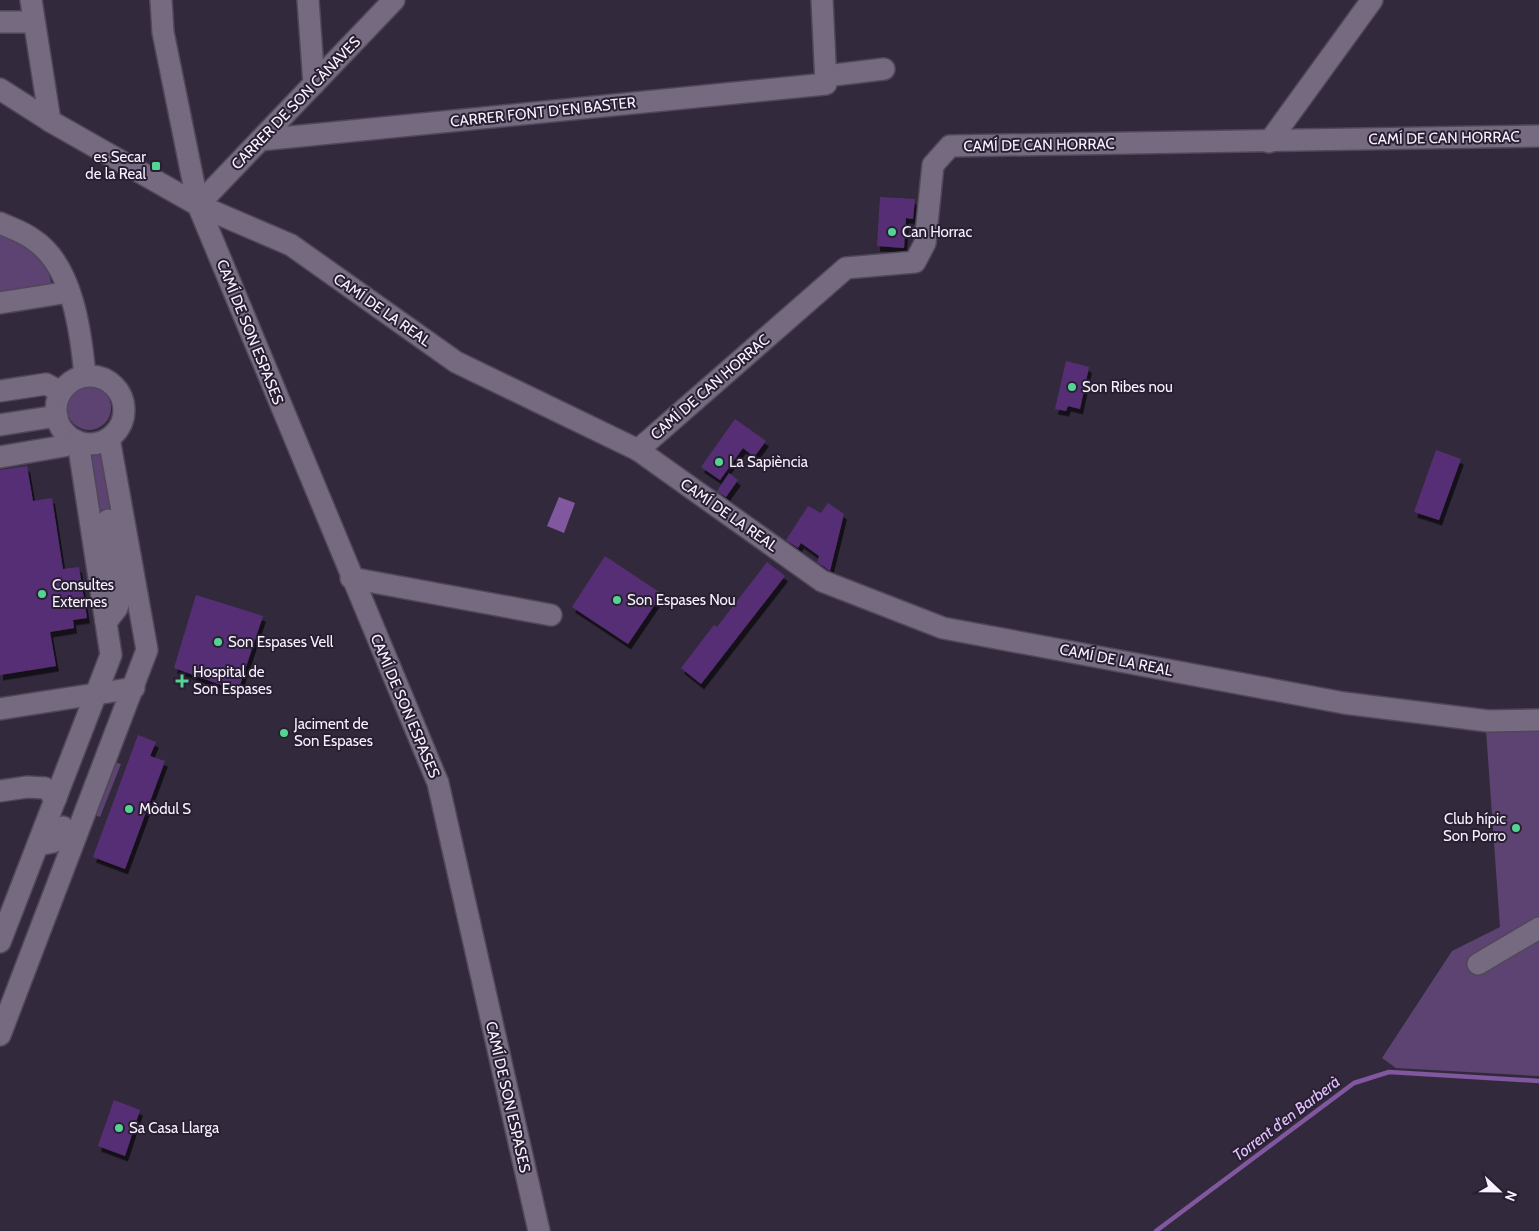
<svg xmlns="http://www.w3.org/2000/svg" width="1539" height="1231" viewBox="0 0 1539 1231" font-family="Cabin,sans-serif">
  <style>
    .green { fill: #5d4372 }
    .water { fill: #8158a0 }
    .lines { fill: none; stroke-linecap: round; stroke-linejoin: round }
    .stream { stroke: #8158a0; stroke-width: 4.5 }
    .building { fill: #572f74; filter: url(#shadow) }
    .minor-casing { stroke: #504758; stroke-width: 24 }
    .minor { stroke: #756a80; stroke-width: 21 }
    .poi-dot { fill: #54d395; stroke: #291f32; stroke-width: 2 }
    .labels { text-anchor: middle; stroke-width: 4; stroke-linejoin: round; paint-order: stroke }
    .street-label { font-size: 15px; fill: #f8f1fe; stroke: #291f32 }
    .poi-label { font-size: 15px; fill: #f8f1fe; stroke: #291f32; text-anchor: start }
    .water-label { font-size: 16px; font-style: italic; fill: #e2c1fe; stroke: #291f32 }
  </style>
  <defs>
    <filter id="shadow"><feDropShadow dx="3" dy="5.5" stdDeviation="0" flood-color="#0009"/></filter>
  </defs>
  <rect width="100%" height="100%" fill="#33293c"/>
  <g class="green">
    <path d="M 0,234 C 20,242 48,259 51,283 L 46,285 L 0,293 Z"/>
    <circle cx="89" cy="408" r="22"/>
    <polygon points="95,451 103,453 113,513 100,513 90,459"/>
    <polygon points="1539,728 1539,1076 1396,1068 1382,1058 1452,951 1500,927 1486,730"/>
    <polygon points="115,762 121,764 100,817 95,815"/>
  </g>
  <polygon class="water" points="559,497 575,503 564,533 547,526"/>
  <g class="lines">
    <polyline class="stream" points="1156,1231 1354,1083 1389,1072 1539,1081"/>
  </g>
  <g class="building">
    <polygon points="880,197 915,199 913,219 906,218 904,248 877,246"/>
    <polygon points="1066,361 1089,367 1080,409 1068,406 1066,411 1055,409"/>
    <polygon points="735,419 766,441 754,457 743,448 720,480 701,467"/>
    <polygon points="1436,450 1461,459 1439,520 1414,512"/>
    <polygon points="27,466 33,501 52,498 63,569 79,567 87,618 73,620 74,628 50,632 56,666 0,675 0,470"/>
    <polygon points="729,473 738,480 726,497 717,491"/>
    <polygon points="828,503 844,514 830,571 817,562 819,556 801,543 798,548 786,540 808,506 821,513"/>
    <polygon points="605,556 662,594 628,644 572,607"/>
    <polygon points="767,562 785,576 701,684 681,668 714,625 717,627"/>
    <polygon points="196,595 263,616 238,691 174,668"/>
    <polygon points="138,735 156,742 150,756 165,761 125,869 93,857"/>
    <polygon points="114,1100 140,1110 125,1156 98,1146"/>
  </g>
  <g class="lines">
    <g class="minor-casing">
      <g id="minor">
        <polyline points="31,0 50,121"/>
        <polyline points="161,0 163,32 198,205 438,783 539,1231"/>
        <polyline points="308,0 314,84"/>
        <polyline points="0,22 33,22"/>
        <polyline points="826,76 884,69"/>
        <polyline points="0,89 50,121 198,205 291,245 456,362 638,450 822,581 943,628 1344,703 1488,721 1539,720"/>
        <polyline points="260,140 826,84 822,0"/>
        <polyline points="1269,142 1372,0"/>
        <polyline points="198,205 394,0"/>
        <path d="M 0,223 C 11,228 24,232 34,240 C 73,266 81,333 85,376"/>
        <polyline points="0,303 69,292"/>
        <circle cx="90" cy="410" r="34"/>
        <polyline points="0,391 46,384 61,392"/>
        <polyline points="0,425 57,416"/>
        <polyline points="638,450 846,268 915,262 925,243 933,165 950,146 1539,136"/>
        <polyline points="0,457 64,446 75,440"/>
        <polyline points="351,578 551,615"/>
        <polyline points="106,622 117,608 121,595 108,520"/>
        <polyline points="0,709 134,688"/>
        <polyline points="0,791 27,787 45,788 56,798"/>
        <polyline points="38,845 53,842 63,827"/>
        <polyline points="0,942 111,655 78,442"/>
        <polyline points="1478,964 1539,928"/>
        <polyline points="0,1035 147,650 109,438"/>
      </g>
    </g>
    <use href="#minor" class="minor"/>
  </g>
  <g class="poi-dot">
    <rect x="151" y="161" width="10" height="10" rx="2.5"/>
    <circle cx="892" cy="232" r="5"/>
    <circle cx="1072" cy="387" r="5"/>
    <circle cx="719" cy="462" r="5"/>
    <circle cx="42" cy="594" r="5"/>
    <circle cx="617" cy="600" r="5"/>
    <circle cx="218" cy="642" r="5"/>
    <path d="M179.5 673.5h5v5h5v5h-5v5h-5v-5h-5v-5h5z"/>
    <circle cx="284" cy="733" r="5"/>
    <circle cx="129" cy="809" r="5"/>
    <circle cx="1516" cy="828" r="5"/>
    <circle cx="119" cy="1128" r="5"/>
  </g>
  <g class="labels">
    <g class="street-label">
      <text transform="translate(296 103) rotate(-46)" y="5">CARRER DE SON CÀNAVES</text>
      <text transform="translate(543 112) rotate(-6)" y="5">CARRER FONT D'EN BASTER</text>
      <text transform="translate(1444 138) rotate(-1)" y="5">CAMÍ DE CAN HORRAC</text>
      <text transform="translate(1039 145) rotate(-1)" y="5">CAMÍ DE CAN HORRAC</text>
      <text transform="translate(382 310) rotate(35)" y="5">CAMÍ DE LA REAL</text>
      <text transform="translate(250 332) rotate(68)" y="5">CAMÍ DE SON ESPASES</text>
      <text transform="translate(710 387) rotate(-41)" y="5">CAMÍ DE CAN HORRAC</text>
      <text transform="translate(729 515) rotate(35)" y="5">CAMÍ DE LA REAL</text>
      <text transform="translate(1116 660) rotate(11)" y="5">CAMÍ DE LA REAL</text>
      <text transform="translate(405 706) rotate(67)" y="5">CAMÍ DE SON ESPASES</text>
      <text transform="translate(508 1097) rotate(77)" y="5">CAMÍ DE SON ESPASES</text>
    </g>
    <g class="poi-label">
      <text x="146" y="162" text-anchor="end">es Secar<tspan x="146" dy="17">de la Real</tspan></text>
      <text x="902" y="237">Can Horrac</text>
      <text x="1082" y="392">Son Ribes nou</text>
      <text x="729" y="467">La Sapiència</text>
      <text x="52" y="590">Consultes<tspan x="52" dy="17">Externes</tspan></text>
      <text x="627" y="605">Son Espases Nou</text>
      <text x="228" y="647">Son Espases Vell</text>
      <text x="193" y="677">Hospital de<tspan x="193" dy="17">Son Espases</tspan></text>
      <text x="294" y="729">Jaciment de<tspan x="294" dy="17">Son Espases</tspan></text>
      <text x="139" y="814">Mòdul S</text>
      <text x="1506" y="824" text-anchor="end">Club hípic<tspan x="1506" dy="17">Son Porro</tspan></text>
      <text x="129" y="1133">Sa Casa Llarga</text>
    </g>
    <g class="water-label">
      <text transform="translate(1286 1118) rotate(-37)" y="6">Torrent d'en Barberà</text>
    </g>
  </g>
  <g transform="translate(1499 1191) rotate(112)" stroke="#291f32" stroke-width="4" paint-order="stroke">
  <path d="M0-4L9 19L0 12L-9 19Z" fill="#f8f1fe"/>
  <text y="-8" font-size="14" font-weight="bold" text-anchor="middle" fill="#f8f1fe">N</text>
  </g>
</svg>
